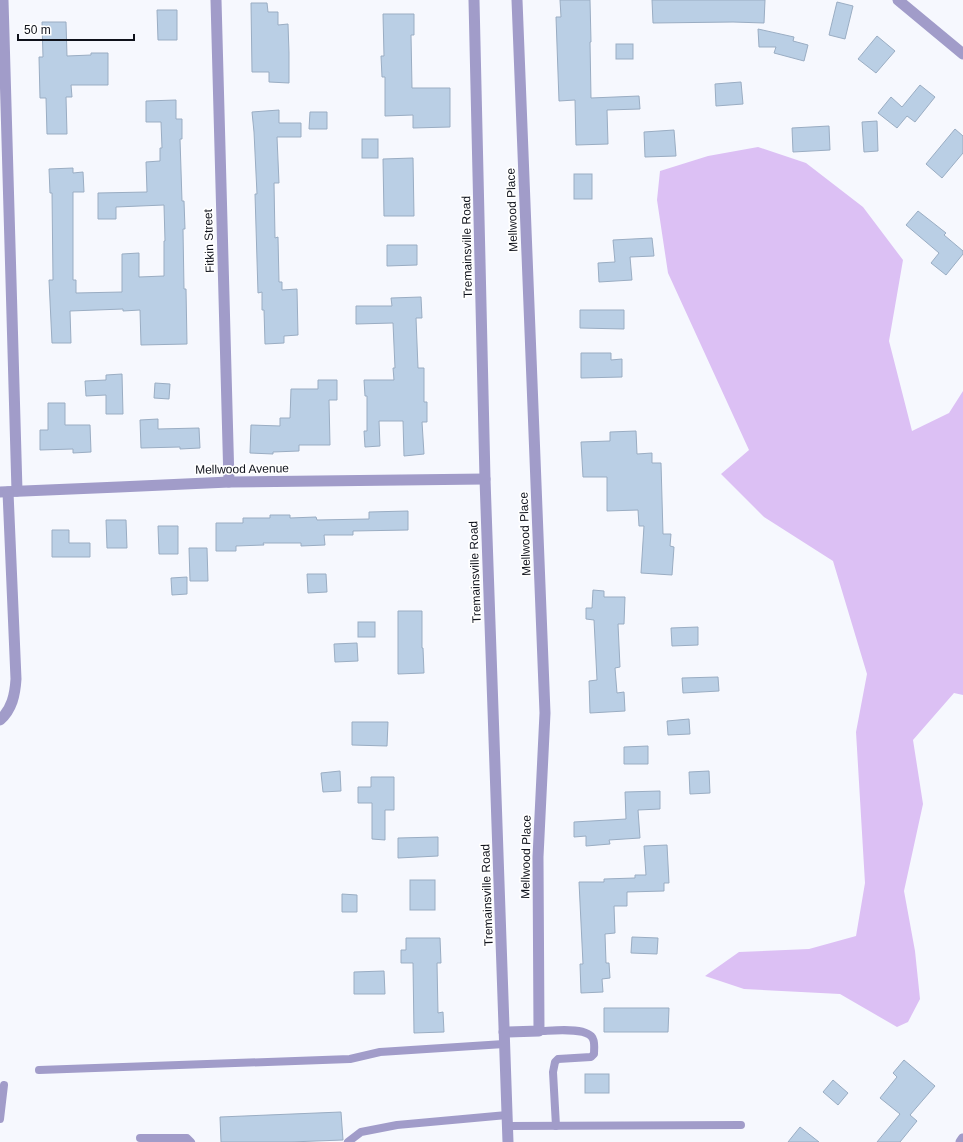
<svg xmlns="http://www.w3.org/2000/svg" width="963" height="1142" viewBox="0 0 963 1142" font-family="Helvetica,sans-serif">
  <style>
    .green { fill: #dcc0f4 }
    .building { fill: #bacfe5; stroke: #9aadc3 }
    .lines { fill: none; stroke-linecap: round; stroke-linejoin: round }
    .service { stroke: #a19cc9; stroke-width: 8 }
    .minor { stroke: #a19cc9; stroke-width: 11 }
    .tertiary { stroke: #a19cc9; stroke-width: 11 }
    .labels { text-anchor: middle; stroke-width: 3.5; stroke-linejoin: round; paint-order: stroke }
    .street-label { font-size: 12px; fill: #0f121b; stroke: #fff }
  </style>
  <rect width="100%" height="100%" fill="#f6f8fe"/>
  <polygon class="green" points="758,147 806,163 863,207 903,260 889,341 912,431 949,413 963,391 963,695 954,693 913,740 923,804 904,891 915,951 920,999 908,1022 897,1027 840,994 744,989 705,976 739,952 809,949 856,936 865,883 856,732 867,674 833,561 764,517 721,474 749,450 668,273 657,200 660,171 708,156"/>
  <g class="building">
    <polygon points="560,0 590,0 591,42 590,42 591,98 639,96 640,109 607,110 608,144 576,145 575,100 559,101 556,17 561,17"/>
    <polygon points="652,0 765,0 764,23 733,22 653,23"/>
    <polygon points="837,2 853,6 845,39 829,35"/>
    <polygon points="251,3 267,3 268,12 278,12 278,25 288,24 289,53 289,83 269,82 269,72 252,72"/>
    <polygon points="157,10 177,10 177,40 158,40"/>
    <polygon points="383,14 414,14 414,35 411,35 412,88 450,88 450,127 413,128 413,115 385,116 385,77 382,77 381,56 384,56"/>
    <polygon points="42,22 66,22 67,56 91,55 91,53 108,53 108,85 71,85 72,97 66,97 67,134 47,134 46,98 40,98 39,57 43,57"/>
    <polygon points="758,29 794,37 793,41 808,45 804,61 774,53 776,47 759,47"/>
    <polygon points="877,36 895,51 876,73 858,59"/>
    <rect x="616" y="44" width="17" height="15"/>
    <polygon points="741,82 743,104 716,106 715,84"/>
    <polygon points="920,85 935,97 915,122 907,116 897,128 878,113 891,97 902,107"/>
    <polygon points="176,100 176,119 182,119 182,139 180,139 182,201 184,201 185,229 183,229 184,289 186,289 187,344 141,345 140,310 123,311 123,309 70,311 71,343 52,343 49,280 53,280 52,193 50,193 49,169 73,168 73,173 83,172 84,192 73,192 73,280 76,280 76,293 122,292 122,254 139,253 139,277 164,276 164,241 165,241 164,205 116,207 116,219 98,219 98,193 147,192 146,162 160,161 160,148 162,148 161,122 146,122 146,101"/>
    <polygon points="279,110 279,123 301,123 301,137 277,137 279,183 274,183 275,238 278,237 279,282 282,282 282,290 297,289 298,335 284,336 284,343 265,344 264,310 262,310 262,292 258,293 255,194 257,194 254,132 252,112"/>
    <polygon points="310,112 327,112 327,129 309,129"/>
    <polygon points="877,121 878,151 864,152 862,122"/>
    <polygon points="829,126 830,150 793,152 792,128"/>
    <polygon points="955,129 963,136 963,153 942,178 926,164"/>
    <polygon points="674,130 676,156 645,157 644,132"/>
    <rect x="362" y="139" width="16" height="19"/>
    <polygon points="413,158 414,216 384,216 383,159"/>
    <rect x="574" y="174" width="18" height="25"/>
    <polygon points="918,211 946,233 944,235 963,251 963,254 946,275 931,263 939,253 906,225"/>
    <polygon points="652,238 654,256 630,257 632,280 599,282 598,263 615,262 613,240"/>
    <polygon points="387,245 417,245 417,265 387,266"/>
    <polygon points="421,297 422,318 416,318 418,368 424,368 424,402 427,402 427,422 422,422 424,454 404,456 403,421 379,421 380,446 365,447 364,431 367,431 367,396 365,396 364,380 394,380 393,368 395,368 393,323 356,324 356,306 392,306 391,298"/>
    <polygon points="580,310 624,310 624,329 580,328"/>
    <polygon points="581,353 611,353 611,360 622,359 622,377 581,378"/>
    <polygon points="122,374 123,414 106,414 106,395 86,396 85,381 106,380 106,375"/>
    <polygon points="318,380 337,380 337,400 329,400 330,445 299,445 299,451 273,452 273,454 250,453 251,425 280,426 280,418 290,418 291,389 318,389"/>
    <polygon points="155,383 170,384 169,399 154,398"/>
    <polygon points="48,403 65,403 65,425 90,425 91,452 73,453 73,449 40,450 40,430 48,430"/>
    <polygon points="158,419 158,429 199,428 200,448 180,449 180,447 141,448 140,420"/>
    <polygon points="636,431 637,454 652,453 652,463 661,463 663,534 671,534 670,546 674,547 672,575 641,573 644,526 639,526 638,510 607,511 607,477 583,477 581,442 610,441 610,432"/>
    <polygon points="408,511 408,530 353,531 353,535 324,535 325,545 301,546 301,543 263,543 264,545 236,546 236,551 216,551 216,523 243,523 243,518 270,518 270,515 290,515 290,518 316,517 317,520 369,519 369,512"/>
    <polygon points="106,520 126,520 127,548 107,548"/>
    <polygon points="158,526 178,526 178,554 159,554"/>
    <polygon points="52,530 69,530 69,543 90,543 90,557 52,557"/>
    <polygon points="189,548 207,548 208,581 190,581"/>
    <polygon points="307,574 326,574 327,592 308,593"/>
    <polygon points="187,577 187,594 172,595 171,578"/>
    <polygon points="593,590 604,591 604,597 625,597 624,624 618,624 620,667 615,668 617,693 624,692 625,711 590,713 589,681 597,680 594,620 586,619 586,608 592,608"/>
    <polygon points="398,611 422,611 422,648 423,648 424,673 398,674"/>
    <rect x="358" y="622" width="17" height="15"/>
    <polygon points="698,627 698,645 672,646 671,628"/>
    <polygon points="357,643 358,661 335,662 334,644"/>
    <polygon points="718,677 719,691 683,693 682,678"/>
    <polygon points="689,719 690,734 668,735 667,721"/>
    <polygon points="352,722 388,722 387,746 352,745"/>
    <polygon points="648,746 648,764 624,764 624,747"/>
    <polygon points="340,771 341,791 323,792 321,773"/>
    <polygon points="709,771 710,793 690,794 689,772"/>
    <polygon points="371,777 394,777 394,810 385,810 385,840 372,839 372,803 358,803 358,787 371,787"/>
    <polygon points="660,791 660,809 638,810 640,838 609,840 610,844 586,846 586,836 574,837 574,822 626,819 625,792"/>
    <polygon points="438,837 438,856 398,858 398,838"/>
    <polygon points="667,845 669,883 664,883 664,891 627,892 627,906 614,906 615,933 605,934 606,963 609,963 610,978 602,979 603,992 581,993 580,964 583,964 579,882 604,882 604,879 635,878 635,875 646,875 644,846"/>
    <rect x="410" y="880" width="25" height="30"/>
    <polygon points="342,894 357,895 357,912 342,912"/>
    <polygon points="632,937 658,938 657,954 631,953"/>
    <polygon points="406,938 440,938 441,963 437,963 438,1013 443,1012 444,1032 414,1033 413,963 401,963 401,950 406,950"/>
    <polygon points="384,971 385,994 354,994 354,972"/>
    <polygon points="604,1008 669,1008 668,1032 604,1032"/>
    <polygon points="904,1060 935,1086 910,1115 917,1121 900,1142 877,1142 900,1114 880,1098 897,1077 893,1073"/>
    <rect x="585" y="1074" width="24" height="19"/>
    <polygon points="833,1080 848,1093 838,1105 823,1092"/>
    <polygon points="341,1112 343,1140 290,1142 221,1142 220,1117"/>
    <polygon points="800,1127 819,1142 788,1142"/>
  </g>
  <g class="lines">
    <g class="service">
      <path d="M 539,1031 C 551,1031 588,1026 593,1039 C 595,1043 594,1050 594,1054 L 591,1057 L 558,1059 L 555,1062 L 553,1072 L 556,1126"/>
      <polyline points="39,1070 350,1059 380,1052 504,1044"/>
      <polyline points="0,1119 4,1085"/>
      <polyline points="507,1126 741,1125"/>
      <polyline points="140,1138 187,1138 191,1142"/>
      <polyline points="348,1142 361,1132 397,1125 507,1115"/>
    </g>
    <g class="minor">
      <polyline points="3,0 17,491"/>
      <polyline points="216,0 229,482"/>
      <polyline points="898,0 963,54"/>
      <polyline points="0,492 119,487 229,482 485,479"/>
      <path d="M 0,720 C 12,709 15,695 16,679 L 8,492"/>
      <polyline points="504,1032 539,1031 538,857 545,713 517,0"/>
    </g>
    <g class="tertiary">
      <polyline points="474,0 485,479 508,1142"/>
      <polyline points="961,1142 963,1139"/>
    </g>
  </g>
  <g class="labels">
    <g class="street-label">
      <text transform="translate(512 210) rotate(-92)" y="4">Mellwood Place</text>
      <text transform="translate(209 241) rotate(-92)" y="4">Fitkin Street</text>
      <text transform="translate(467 247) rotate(-91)" y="4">Tremainsville Road</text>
      <text transform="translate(242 469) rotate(-1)" y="4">Mellwood Avenue</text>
      <text transform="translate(525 534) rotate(-92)" y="4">Mellwood Place</text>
      <text transform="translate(475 572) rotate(-92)" y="4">Tremainsville Road</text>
      <text transform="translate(526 857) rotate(-89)" y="4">Mellwood Place</text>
      <text transform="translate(487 895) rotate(-92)" y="4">Tremainsville Road</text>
    </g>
  </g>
  <path d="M18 34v6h116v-6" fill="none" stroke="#0f121b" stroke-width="2"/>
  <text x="24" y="34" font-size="12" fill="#0f121b" stroke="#ffffff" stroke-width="3" paint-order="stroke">50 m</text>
</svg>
